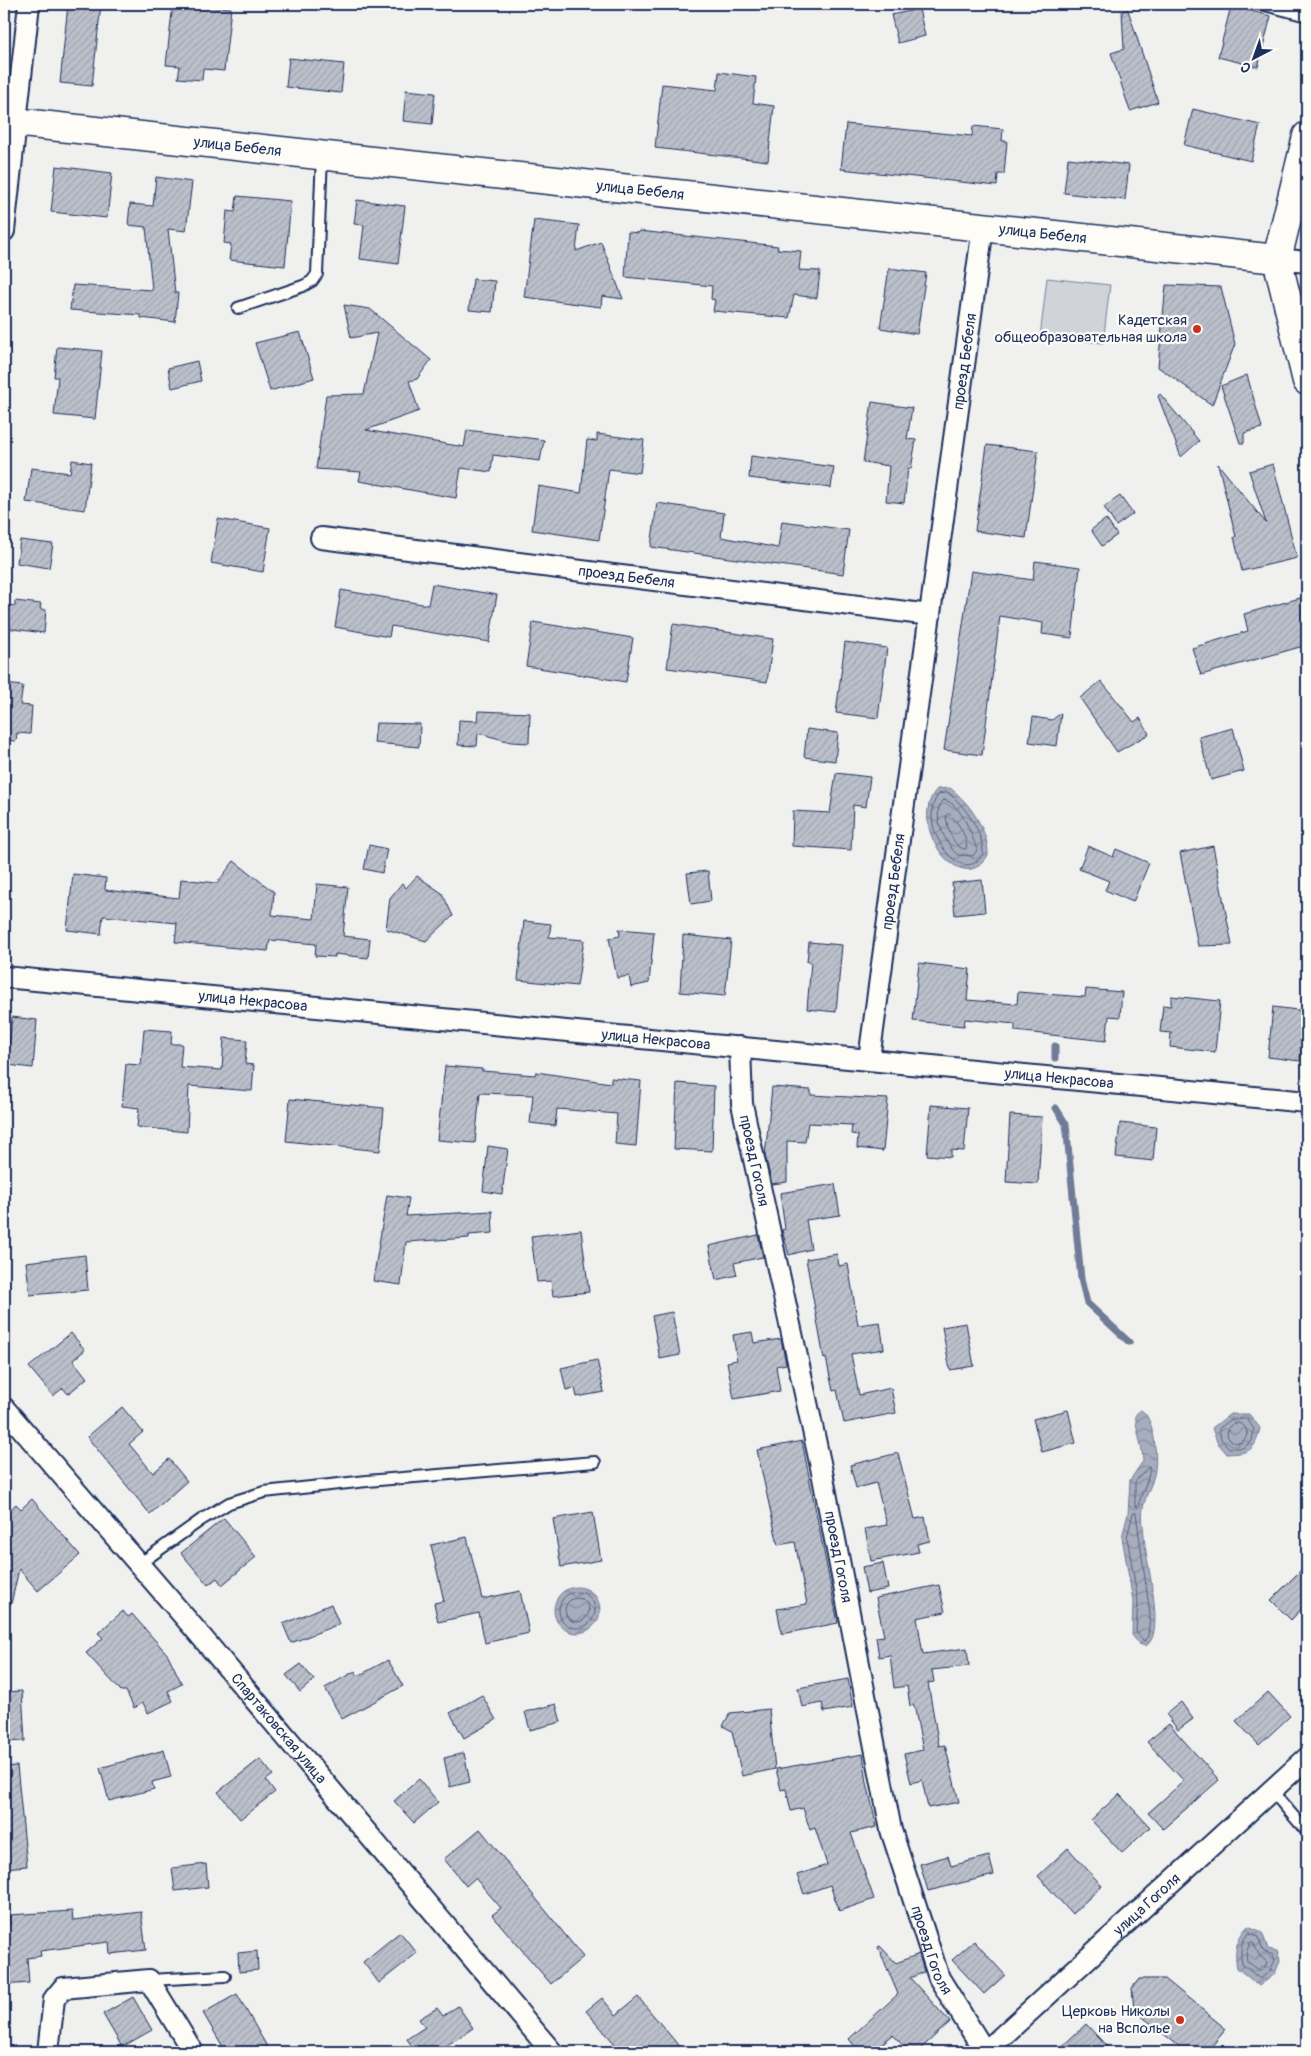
<svg xmlns="http://www.w3.org/2000/svg" width="1311" height="2056" viewBox="0 0 1311 2056" font-family="Pangolin,sans-serif">
  <style>
    .green { fill: #d0d3d8; stroke: #76819b }
    .water { fill: url(#water-waves); stroke: #6f7b97 }
    .lines { fill: none; stroke-linecap: round; stroke-linejoin: round }
    .shore { stroke: #536184; stroke-width: 1 }
    .stream { stroke: #6f7b97; stroke-width: 7 }
    .building { fill: url(#building-hatch); stroke: #1b2f5e }
    .lane-casing { stroke: #1b2f5e; stroke-width: 14 }
    .street-casing { stroke: #1b2f5e; stroke-width: 24 }
    .secondary-casing { stroke: #1b2f5e; stroke-width: 31 }
    .lane { stroke: #fdfcf7; stroke-width: 10 }
    .street { stroke: #fdfcf7; stroke-width: 20 }
    .secondary { stroke: #fdfcf7; stroke-width: 28 }
    .poi-dot { fill: #c8321e; stroke: #fdfcf7; stroke-width: 2 }
    .labels { text-anchor: middle; stroke-width: 4.5; stroke-linejoin: round; paint-order: stroke }
    .street-label { font-size: 15px; fill: #1b2f5e; stroke: #fdfcf7 }
    .poi-label { font-size: 15px; fill: #1b2f5e; stroke: #fdfcf7; text-anchor: end }
  </style>
  <defs>
    <pattern id="water-waves" width="16" height="10" patternUnits="userSpaceOnUse" patternTransform="scale(1.25)"><rect width="16" height="10" fill="#a7adbd"/><path d="M0 5q4-4 8 0t8 0" fill="none" stroke="#878d9d"/></pattern>
    <pattern id="building-hatch" width="6" height="6" patternUnits="userSpaceOnUse" patternTransform="scale(1.25)"><rect width="6" height="6" fill="#bbc0ca"/><path d="M-1 1l2-2M0 6l6-6M5 7l2-2" fill="none" stroke="#a0a5b0"/></pattern>
  </defs>
  <rect width="100%" height="100%" fill="#f0f0ee"/>
  <filter id="ink" filterUnits="userSpaceOnUse"><feTurbulence type="fractalNoise" baseFrequency=".02" numOctaves="2"/><feDisplacementMap in="SourceGraphic" scale="10" xChannelSelector="R" yChannelSelector="G"/><feConvolveMatrix kernelMatrix="1 2 1 2 8 2 1 2 1" color-interpolation-filters="sRGB"/></filter>
  <g filter="url(#ink)">
    <polygon class="green" points="1047,278 1110,285 1103,343 1040,337"/>
    <g class="water">
      <path d="M 950,788 C 969,802 989,831 988,855 C 962,901 905,825 937,789 Z"/>
      <path d="M 1141,1410 C 1155,1418 1158,1460 1154,1475 C 1152,1485 1146,1494 1144,1504 C 1141,1513 1143,1525 1144,1535 C 1144,1555 1168,1637 1145,1646 L 1139,1644 L 1132,1635 L 1133,1601 L 1122,1537 L 1128,1514 L 1130,1480 L 1143,1461 C 1143,1447 1134,1424 1136,1414 Z"/>
      <path d="M 1230,1414 L 1249,1414 L 1260,1428 C 1255,1451 1250,1453 1227,1454 L 1217,1442 L 1212,1428 Z"/>
      <circle cx="577" cy="1610" r="23"/>
      <path d="M 1248,1926 L 1262,1932 L 1268,1949 L 1277,1951 L 1280,1960 L 1275,1974 L 1259,1986 L 1237,1968 C 1234,1952 1236,1938 1248,1926 Z"/>
    </g>
    <g class="lines">
      <g class="shore">
        <path d="M 948,793 C 964,804 984,833 983,854 C 961,891 914,822 939,794 Z"/>
        <path d="M 944,800 C 961,803 972,835 977,850 L 973,856 L 958,855 C 946,846 929,811 944,800 Z"/>
        <path d="M 949,814 C 957,820 969,839 966,849 C 953,849 947,827 946,816 Z"/>
        <polygon points="1232,1419 1247,1419 1254,1429 1252,1441 1243,1448 1229,1448 1221,1439 1219,1429"/>
        <circle cx="1237" cy="1433" r="10"/>
        <path d="M 1149,1467 C 1152,1474 1140,1496 1138,1506 L 1135,1507 L 1135,1482 Z"/>
        <polygon points="1136,1513 1150,1615 1148,1636 1144,1641 1136,1632 1138,1601 1127,1537 1133,1514"/>
        <circle cx="577" cy="1610" r="18"/>
        <circle cx="577" cy="1610" r="12"/>
        <path d="M 1250,1933 L 1258,1936 L 1263,1951 L 1273,1955 L 1275,1960 L 1270,1971 L 1260,1979 L 1242,1964 C 1240,1954 1240,1938 1250,1933 Z"/>
        <polygon points="1253,1942 1259,1955 1267,1962 1265,1967 1260,1971 1247,1961 1246,1953 1250,1943"/>
      </g>
      <g class="stream">
        <polyline points="1055,1058 1055,1046"/>
        <polyline points="1056,1108 1066,1124 1081,1279 1087,1303 1129,1342"/>
      </g>
    </g>
    <g class="building">
      <polygon points="68,4 101,4 92,86 60,83"/>
      <polygon points="173,4 231,8 224,71 203,69 202,80 178,78 180,66 166,65"/>
      <polygon points="1231,6 1271,16 1258,67 1218,57"/>
      <polygon points="919,9 925,36 898,43 891,15"/>
      <polygon points="1128,10 1158,102 1130,111 1111,53 1124,49 1122,11"/>
      <polygon points="289,58 344,64 341,93 286,87"/>
      <polygon points="719,72 756,77 753,103 774,106 768,161 655,148 662,84 717,90"/>
      <polygon points="406,90 435,93 432,124 403,121"/>
      <polygon points="1193,109 1260,125 1251,161 1184,145"/>
      <polygon points="846,124 972,136 973,126 1003,129 1002,141 1007,141 1004,174 998,174 997,186 841,169"/>
      <polygon points="1068,158 1129,165 1125,200 1064,193"/>
      <polygon points="56,166 112,173 107,218 51,212"/>
      <polygon points="156,177 192,182 186,231 168,229 175,293 178,293 175,322 141,318 141,315 70,310 73,285 152,290 146,227 128,225 130,204 153,206"/>
      <polygon points="237,196 291,201 285,266 229,260 231,244 224,243 227,211 235,212"/>
      <polygon points="357,200 405,206 398,264 360,259 364,225 354,224"/>
      <polygon points="534,220 579,225 576,251 601,242 623,299 602,296 601,307 524,297"/>
      <polygon points="639,231 778,246 777,249 801,251 799,270 820,271 817,298 794,295 789,318 713,311 715,300 711,299 712,286 625,277 628,232 639,233"/>
      <polygon points="889,268 926,273 917,334 880,328"/>
      <polygon points="473,279 495,281 492,312 469,310"/>
      <polygon points="1166,285 1221,287 1235,344 1212,405 1158,367"/>
      <polygon points="344,305 370,309 431,360 417,379 409,381 419,411 366,430 464,447 467,430 544,440 540,461 493,455 491,472 461,468 456,498 359,481 361,472 316,469 326,395 364,394 377,333 351,338"/>
      <polygon points="300,332 314,378 270,391 255,343"/>
      <polygon points="57,347 102,351 95,419 54,415 58,377 54,377"/>
      <polygon points="197,361 201,381 172,388 168,368"/>
      <polygon points="1247,375 1262,428 1244,433 1244,443 1240,443 1221,386"/>
      <polygon points="1160,394 1199,441 1181,457 1158,396"/>
      <polygon points="872,402 912,408 907,439 916,440 911,469 908,468 904,503 886,501 889,466 863,462"/>
      <polygon points="597,434 644,440 640,473 609,469 599,540 532,530 538,486 581,493 587,440 597,441"/>
      <polygon points="987,445 1038,451 1026,538 975,531"/>
      <polygon points="751,456 834,467 831,488 749,478"/>
      <polygon points="72,460 91,463 85,510 26,502 31,468 70,473"/>
      <polygon points="1218,464 1266,523 1249,471 1273,464 1297,558 1242,571 1234,537 1236,537"/>
      <polygon points="1120,496 1133,514 1116,526 1104,507"/>
      <polygon points="657,503 724,513 721,537 778,548 782,521 849,530 843,574 651,547"/>
      <polygon points="218,519 270,528 263,572 211,563"/>
      <polygon points="1106,519 1117,535 1102,546 1091,530"/>
      <polygon points="20,540 53,544 49,568 17,563"/>
      <polygon points="1035,561 1080,567 1072,638 1042,634 1043,623 1000,616 982,755 944,750 971,571 1033,580"/>
      <polygon points="432,584 497,595 489,642 391,626 389,637 335,627 341,590 428,605"/>
      <polygon points="1307,596 1307,645 1201,675 1192,648 1248,631 1244,614"/>
      <polygon points="15,601 41,604 40,609 46,610 44,633 5,628 8,605 15,606"/>
      <polygon points="533,622 633,638 626,682 526,666"/>
      <polygon points="673,624 773,639 767,682 667,668"/>
      <polygon points="845,642 887,648 878,718 836,713"/>
      <polygon points="1101,681 1134,722 1140,718 1149,734 1117,752 1080,698"/>
      <polygon points="4,684 23,686 20,705 32,706 30,734 17,733 16,741 4,740"/>
      <polygon points="478,711 530,713 529,743 511,742 478,733 477,746 458,745 459,720 477,721"/>
      <polygon points="1061,713 1057,746 1029,742 1033,717 1052,720"/>
      <polygon points="376,723 420,724 419,747 374,743"/>
      <polygon points="1233,728 1244,771 1211,780 1199,737"/>
      <polygon points="807,729 838,733 835,761 804,757"/>
      <polygon points="836,773 870,777 866,807 853,805 851,850 792,846 793,811 830,813"/>
      <polygon points="369,845 387,849 382,873 364,869"/>
      <polygon points="1088,846 1113,857 1116,849 1149,863 1133,902 1105,890 1109,881 1079,869"/>
      <polygon points="1213,846 1232,945 1198,946 1180,853"/>
      <polygon points="234,861 274,892 272,915 314,919 317,884 348,887 343,936 370,939 368,958 335,954 335,957 315,956 316,944 270,940 268,951 175,942 177,923 103,916 101,934 67,930 73,874 106,878 105,890 179,898 181,879 217,883"/>
      <polygon points="708,871 711,901 691,904 687,873"/>
      <polygon points="417,876 442,893 453,916 426,941 386,929 390,898 402,883 406,888"/>
      <polygon points="982,880 985,912 955,915 952,883"/>
      <polygon points="524,921 551,924 549,937 584,940 577,986 518,980"/>
      <polygon points="619,929 654,932 649,983 631,987 629,976 617,978 609,938 620,936"/>
      <polygon points="683,935 731,940 725,996 680,992"/>
      <polygon points="809,942 842,945 836,1012 807,1009 811,962 807,962"/>
      <polygon points="919,963 970,969 967,1000 1017,1004 1018,992 1085,997 1086,989 1122,992 1120,1017 1109,1016 1106,1041 1015,1031 1015,1024 965,1019 964,1026 913,1021"/>
      <polygon points="1171,996 1220,1001 1215,1052 1170,1047 1171,1033 1160,1032 1163,1005 1171,1006"/>
      <polygon points="1273,1007 1306,1011 1300,1061 1268,1057"/>
      <polygon points="12,1017 37,1020 33,1068 7,1065"/>
      <polygon points="144,1029 172,1031 171,1044 182,1044 180,1067 222,1070 224,1038 247,1040 245,1064 254,1065 252,1091 189,1086 187,1132 137,1127 139,1108 122,1106 126,1064 141,1065"/>
      <polygon points="445,1066 482,1069 482,1071 535,1075 536,1072 611,1083 611,1078 641,1081 636,1146 615,1144 617,1114 557,1109 555,1126 530,1123 533,1095 480,1093 475,1143 437,1140"/>
      <polygon points="677,1083 714,1086 712,1151 674,1149"/>
      <polygon points="772,1087 811,1090 811,1095 888,1099 883,1151 857,1148 858,1135 851,1134 852,1125 808,1123 805,1142 787,1141 787,1182 772,1184 765,1156"/>
      <polygon points="290,1099 384,1108 380,1151 286,1141"/>
      <polygon points="931,1105 968,1108 964,1151 951,1150 951,1157 927,1155"/>
      <polygon points="1010,1115 1042,1117 1038,1184 1006,1182"/>
      <polygon points="1120,1123 1156,1127 1153,1161 1116,1157"/>
      <polygon points="488,1146 508,1149 502,1194 483,1191"/>
      <polygon points="835,1184 840,1215 806,1220 811,1249 789,1255 782,1230 785,1229 780,1193"/>
      <polygon points="387,1195 409,1198 406,1216 492,1211 493,1233 469,1235 469,1238 406,1242 401,1285 373,1281"/>
      <polygon points="581,1230 589,1292 553,1296 551,1281 537,1282 531,1236"/>
      <polygon points="758,1235 763,1257 734,1263 737,1275 716,1280 709,1246"/>
      <polygon points="837,1254 839,1266 848,1264 858,1325 880,1322 884,1349 851,1354 859,1395 891,1388 896,1413 844,1423 837,1390 833,1391 826,1358 824,1359 806,1259"/>
      <polygon points="85,1255 88,1290 30,1295 26,1262"/>
      <polygon points="672,1312 680,1355 660,1359 652,1316"/>
      <polygon points="966,1323 974,1366 950,1370 942,1327"/>
      <polygon points="752,1332 754,1343 781,1339 786,1364 776,1366 780,1391 734,1399 727,1362 737,1360 733,1335"/>
      <polygon points="71,1333 85,1350 73,1360 87,1378 68,1394 63,1388 53,1396 29,1367"/>
      <polygon points="597,1360 604,1392 577,1397 575,1388 566,1390 561,1368"/>
      <polygon points="122,1407 143,1432 129,1444 153,1473 169,1459 187,1481 150,1514 87,1437"/>
      <polygon points="1068,1410 1076,1443 1042,1452 1033,1419"/>
      <polygon points="802,1441 838,1623 782,1634 777,1609 807,1604 795,1542 778,1545 757,1450"/>
      <polygon points="898,1453 915,1519 925,1517 930,1541 917,1544 919,1552 871,1561 865,1529 887,1525 876,1483 856,1488 850,1465"/>
      <polygon points="32,1499 80,1555 38,1591 19,1569 11,1604 4,1603 4,1515 16,1504 21,1509"/>
      <polygon points="593,1512 601,1560 561,1567 553,1519"/>
      <polygon points="224,1518 256,1557 222,1585 217,1578 208,1585 181,1553"/>
      <polygon points="467,1537 482,1599 520,1591 529,1633 485,1643 479,1613 438,1622 434,1603 444,1601 431,1545"/>
      <polygon points="883,1563 888,1589 867,1593 862,1567"/>
      <polygon points="1307,1564 1307,1603 1291,1620 1271,1600"/>
      <polygon points="939,1585 945,1612 917,1618 923,1654 967,1648 969,1666 932,1670 934,1682 928,1683 939,1746 945,1745 959,1802 928,1808 922,1780 911,1783 904,1754 923,1750 914,1705 910,1706 907,1686 894,1688 890,1655 879,1657 876,1637 884,1636 876,1598"/>
      <polygon points="331,1604 339,1624 291,1643 283,1624"/>
      <polygon points="123,1611 128,1617 132,1614 168,1655 182,1684 168,1691 173,1701 148,1713 143,1703 134,1708 126,1691 121,1691 86,1653 103,1638 98,1633"/>
      <polygon points="388,1660 403,1686 342,1719 325,1688 355,1671 358,1676"/>
      <polygon points="301,1664 314,1680 300,1692 286,1675"/>
      <polygon points="848,1679 853,1707 824,1712 822,1703 802,1707 798,1688"/>
      <polygon points="22,1691 25,1741 4,1742 4,1692"/>
      <polygon points="1268,1692 1290,1716 1259,1745 1236,1721"/>
      <polygon points="482,1695 496,1720 464,1738 450,1713"/>
      <polygon points="1181,1702 1193,1719 1178,1730 1166,1714"/>
      <polygon points="556,1704 561,1722 530,1730 525,1712"/>
      <polygon points="769,1709 775,1769 742,1776 732,1731 723,1726 730,1713"/>
      <polygon points="1169,1724 1219,1780 1163,1829 1148,1813 1184,1781 1147,1742"/>
      <polygon points="164,1750 171,1777 152,1782 154,1789 109,1801 100,1768"/>
      <polygon points="464,1753 470,1782 450,1787 444,1758"/>
      <polygon points="863,1754 867,1783 877,1827 851,1833 874,1899 839,1911 830,1885 804,1894 797,1875 827,1865 815,1828 810,1830 803,1808 791,1811 786,1789 781,1790 776,1769"/>
      <polygon points="260,1759 273,1775 266,1780 275,1792 240,1819 218,1792"/>
      <polygon points="17,1766 27,1866 4,1868 4,1767"/>
      <polygon points="419,1779 438,1802 414,1823 394,1801"/>
      <polygon points="1119,1794 1150,1827 1122,1853 1091,1820"/>
      <polygon points="480,1829 583,1957 551,1984 492,1915 501,1908 475,1878 466,1886 444,1859"/>
      <polygon points="1068,1848 1102,1886 1072,1914 1038,1876"/>
      <polygon points="948,1856 951,1866 989,1856 994,1875 928,1891 920,1864"/>
      <polygon points="206,1864 208,1887 175,1891 172,1868"/>
      <polygon points="72,1911 73,1920 141,1912 146,1950 110,1954 109,1942 40,1951 41,1956 27,1958 29,1983 4,1985 4,1925 10,1924 9,1915"/>
      <polygon points="400,1932 417,1953 379,1983 363,1962"/>
      <polygon points="974,1941 1005,1975 984,1994 952,1960"/>
      <polygon points="880,1946 896,1963 919,1954 924,1972 910,1978 950,2022 917,2052 909,2052 893,2035 871,2052 859,2052 849,2039 898,1994 878,1947"/>
      <polygon points="257,1951 258,1970 239,1972 238,1953"/>
      <polygon points="1139,1979 1165,1979 1226,2029 1207,2052 1186,2052 1134,2010 1132,1988"/>
      <polygon points="237,1994 270,2052 226,2052 203,2013"/>
      <polygon points="133,1997 152,2030 122,2047 103,2014"/>
      <polygon points="638,1997 684,2052 622,2052 586,2011 602,1998 616,2015"/>
      <polygon points="458,2006 473,2028 437,2052 416,2052 407,2039 425,2027 419,2019 437,2008 443,2016"/>
      <polygon points="1086,2024 1112,2052 1056,2052"/>
    </g>
    <g class="lines">
      <g class="lane-casing">
        <g id="lane">
          <polyline points="1261,4 1307,16"/>
          <polyline points="238,308 303,286 312,281 317,274 322,156"/>
          <polyline points="138,1565 201,1520 229,1503 264,1492 367,1481 595,1462"/>
          <polyline points="1271,1790 1307,1832"/>
          <polyline points="149,1980 225,1976"/>
        </g>
      </g>
      <g class="street-casing">
        <g id="street">
          <polyline points="4,231 29,4"/>
          <polyline points="1277,259 1307,262"/>
          <path id="s1" d="M 321,538 L 930,615"/>
          <path id="s2" d="M 4,977 L 1307,1102"/>
          <path id="s3" d="M 740,1047 L 742,1104 L 821,1467 L 891,1830 L 939,1978 L 985,2052"/>
          <path id="s4" d="M 869,1059 L 983,227"/>
          <path id="s5" d="M 4,1408 L 194,1628 L 552,2052"/>
          <polyline points="48,2052 54,1999 63,1988 149,1980 193,2052"/>
          <path id="s6" d="M 985,2052 L 1307,1758"/>
        </g>
      </g>
      <g class="secondary-casing">
        <g id="secondary">
          <path id="s7" d="M 4,121 L 1277,259"/>
          <polyline points="1307,136 1277,259 1307,381"/>
        </g>
      </g>
      <use href="#lane" class="lane"/>
      <use href="#street" class="street"/>
      <use href="#secondary" class="secondary"/>
    </g>
  </g>
  <g class="poi-dot">
    <circle cx="1197" cy="329" r="5"/>
    <circle cx="1180" cy="2020" r="5"/>
  </g>
  <g class="labels">
    <g class="street-label">
      <text dy="5" stroke="none"><textPath href="#s7" startOffset="235">улица Бебеля</textPath></text>
      <text dy="5" stroke="none"><textPath href="#s7" startOffset="640">улица Бебеля</textPath></text>
      <text dy="5" stroke="none"><textPath href="#s7" startOffset="1045">улица Бебеля</textPath></text>
      <text dy="5" stroke="none"><textPath href="#s4" startOffset="704">проезд Бебеля</textPath></text>
      <text dy="5" stroke="none"><textPath href="#s1" startOffset="308">проезд Бебеля</textPath></text>
      <text dy="5" stroke="none"><textPath href="#s4" startOffset="179">проезд Бебеля</textPath></text>
      <text dy="5" stroke="none"><textPath href="#s2" startOffset="250">улица Некрасова</textPath></text>
      <text dy="5" stroke="none"><textPath href="#s2" startOffset="655">улица Некрасова</textPath></text>
      <text dy="5" stroke="none"><textPath href="#s2" startOffset="1060">улица Некрасова</textPath></text>
      <text dy="5" stroke="none"><textPath href="#s3" startOffset="115">проезд Гоголя</textPath></text>
      <text dy="5" stroke="none"><textPath href="#s3" startOffset="520">проезд Гоголя</textPath></text>
      <text dy="5" stroke="none"><textPath href="#s5" startOffset="422">Спартаковская улица</textPath></text>
      <text dy="5" stroke="none"><textPath href="#s6" startOffset="219">улица Гоголя</textPath></text>
      <text dy="5" stroke="none"><textPath href="#s3" startOffset="925">проезд Гоголя</textPath></text>
    </g>
    <g class="poi-label">
      <text x="1187" y="325">Кадетская<tspan x="1187" dy="17">общеобразовательная школа</tspan></text>
      <text x="1170" y="2016">Церковь Николы<tspan x="1170" dy="17">на Всполье</tspan></text>
    </g>
  </g>
  <rect width="1311" height="2056" fill="none" stroke="#fdfcf7" stroke-width="20"/>
  <rect x="10" y="10" width="1291" height="2036" fill="none" stroke="#1b2f5e" stroke-width="2" filter="url(#ink)"/>
  <g transform="translate(1254 58) rotate(221)" stroke="#fdfcf7" stroke-width="4" paint-order="stroke">
  <path d="M0-4L9 19L0 12L-9 19Z" fill="#1b2f5e"/>
  <text y="-8" font-size="14" font-weight="bold" text-anchor="middle" fill="#1b2f5e">С</text>
  </g>
</svg>
